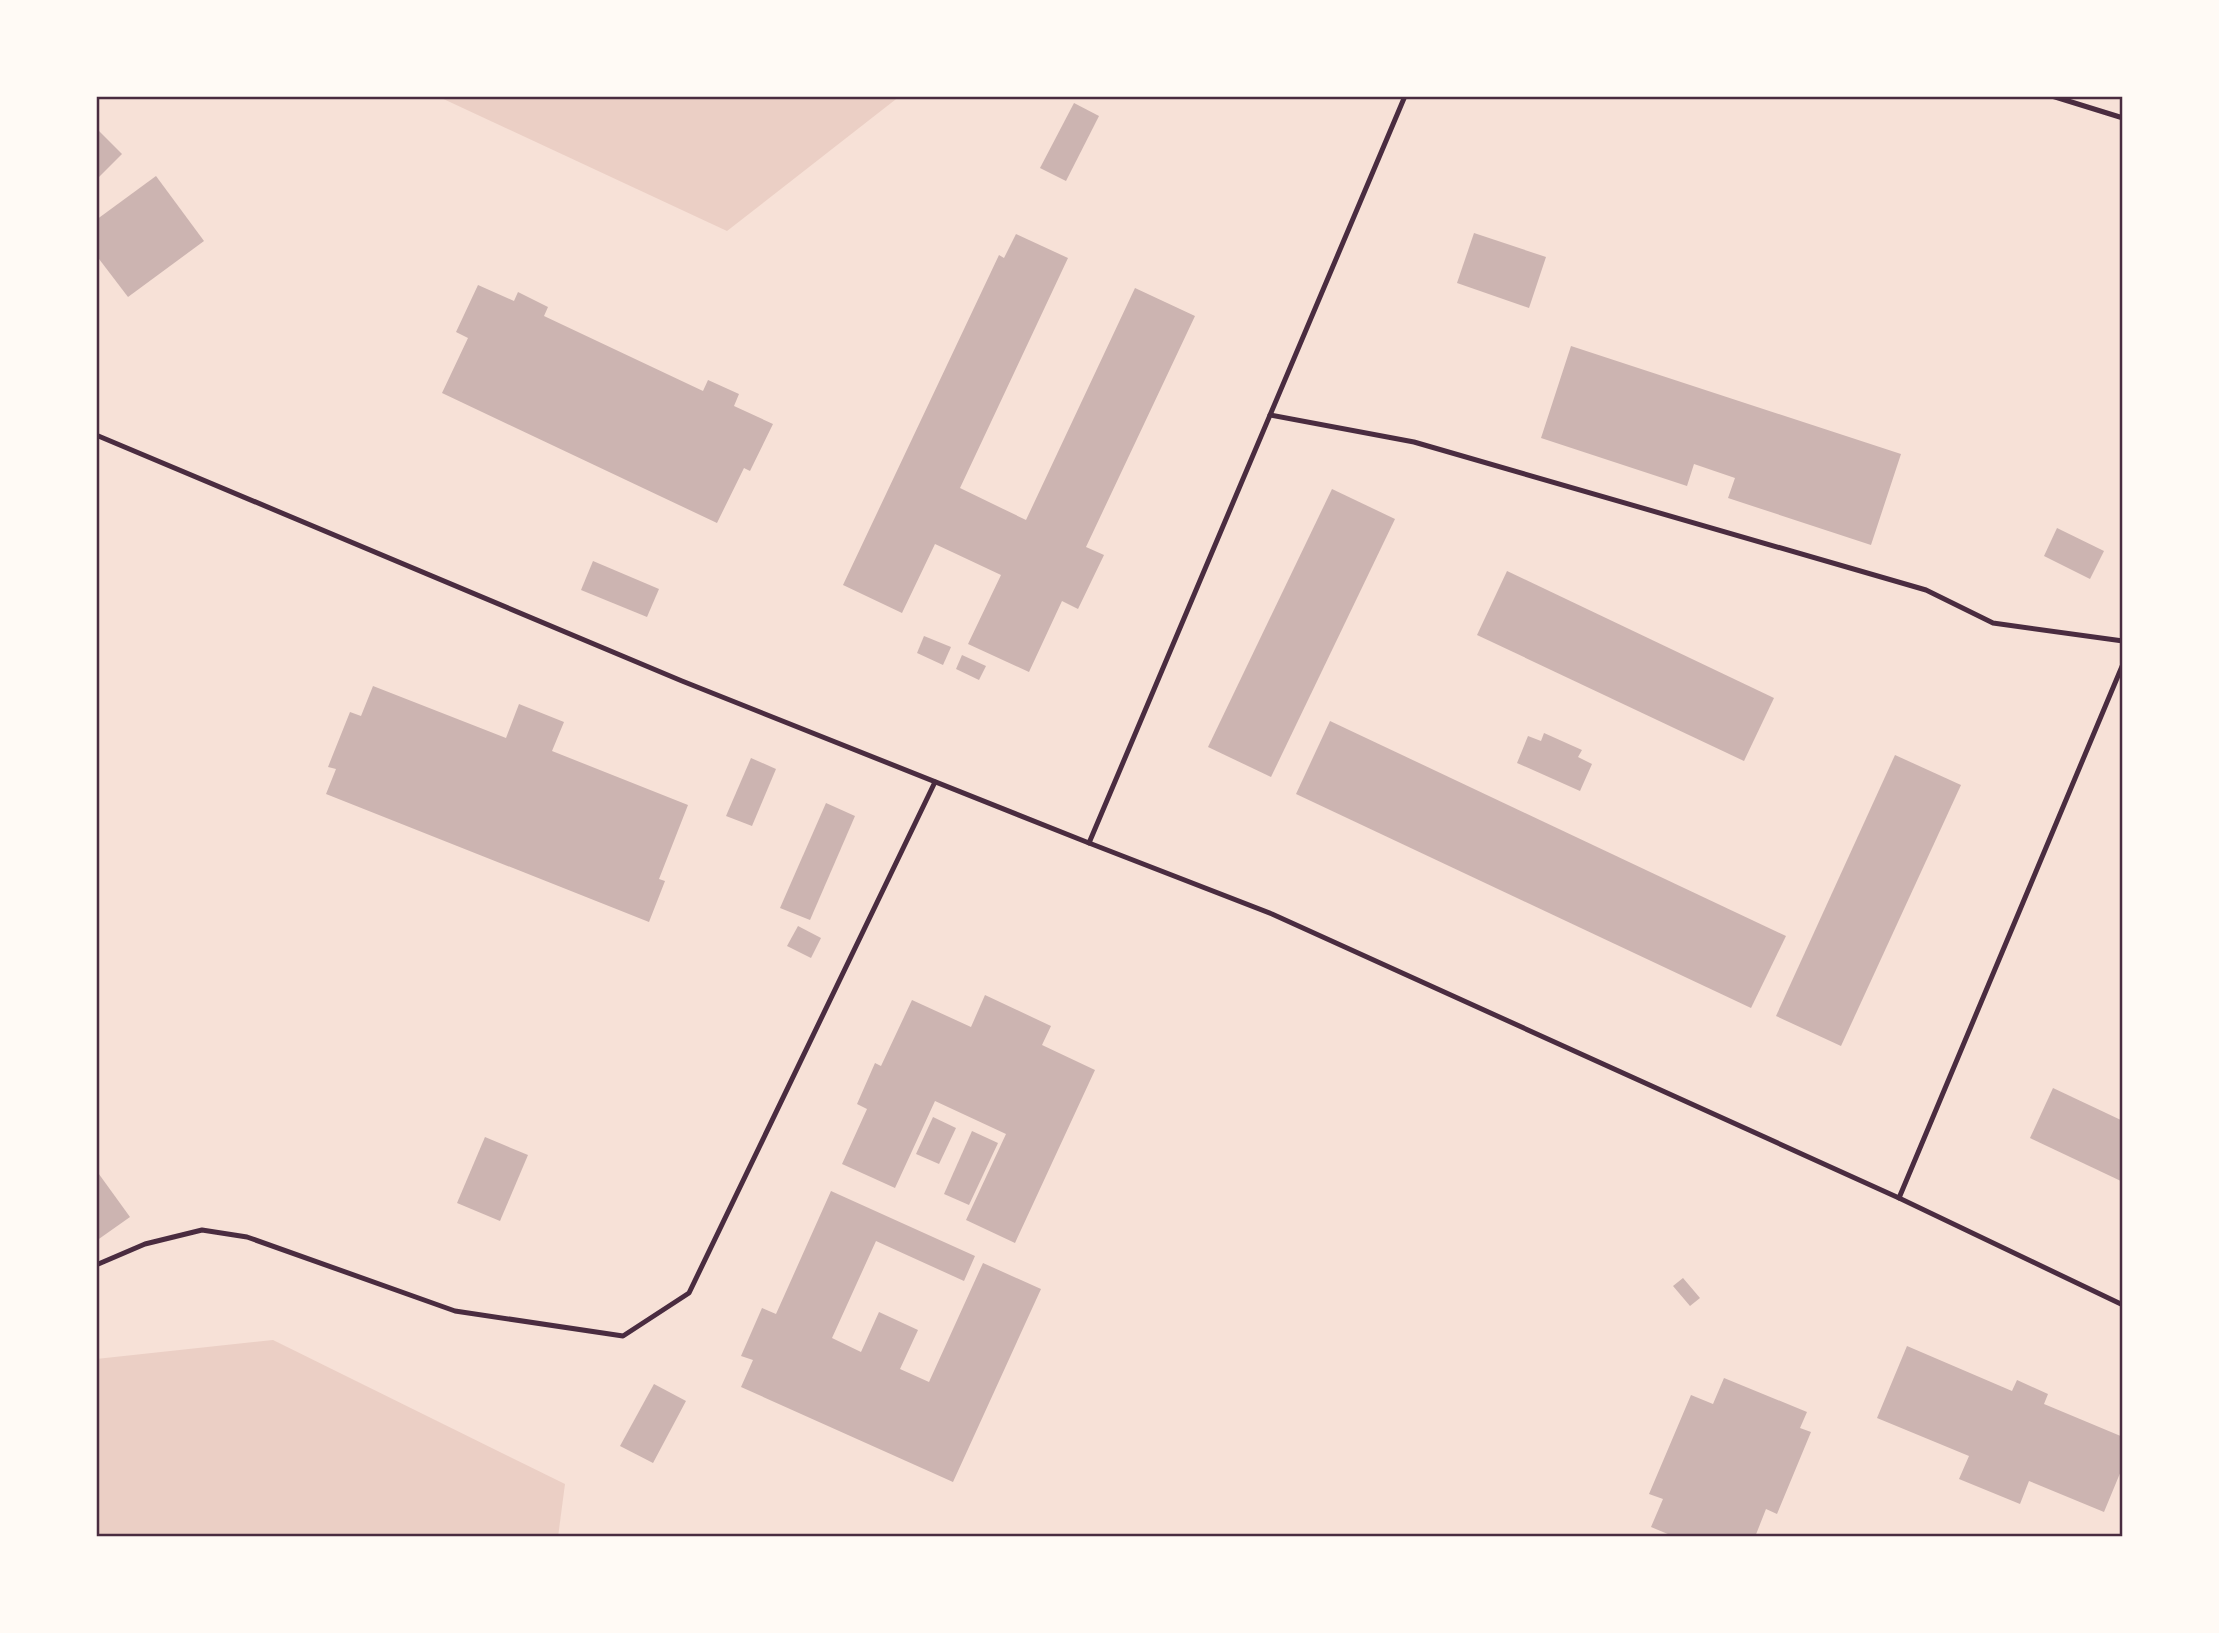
<svg xmlns="http://www.w3.org/2000/svg" width="2219" height="1633" viewBox="0 0 2219 1633" font-family="'Work Sans',sans-serif">
  <style>
    .green { fill: #ebcfc5 }
    .building { fill: #ccb4b1 }
    .lines { fill: none; stroke-linecap: round; stroke-linejoin: round }
    .service { stroke: #4a2c40; stroke-width: 5 }
    .neatline { fill: none; stroke: #4a2c40; stroke-width: 2.5 }
  </style>
  <rect width="100%" height="100%" fill="#f7e1d7"/>
  <g class="green">
    <polygon points="437,96 900,96 727,231"/>
    <polygon points="273,1340 565,1484 558,1537 96,1537 96,1359"/>
  </g>
  <g class="building">
    <polygon points="1074,103 1099,116 1066,181 1040,168"/>
    <polygon points="96,128 122,154 96,180"/>
    <polygon points="156,176 204,241 128,297 96,255 96,220"/>
    <polygon points="1474,233 1546,257 1529,308 1457,283"/>
    <polygon points="1016,234 1068,258 960,488 1026,520 1135,288 1195,316 1086,547 1104,555 1078,609 1062,601 1029,672 968,644 1001,575 935,544 902,613 843,585 999,255 1004,258"/>
    <polygon points="478,285 514,301 518,292 548,307 544,316 703,391 708,380 739,394 734,406 773,424 750,471 744,468 717,523 442,393 468,338 456,332"/>
    <polygon points="1571,346 1901,454 1871,545 1728,498 1735,478 1694,464 1687,486 1541,438"/>
    <polygon points="1332,489 1395,519 1271,777 1208,747"/>
    <polygon points="2057,528 2104,551 2090,579 2044,556"/>
    <polygon points="593,561 659,589 647,617 581,590"/>
    <polygon points="1507,571 1774,698 1744,761 1477,635"/>
    <polygon points="924,636 951,647 943,665 917,653"/>
    <polygon points="962,655 986,666 979,680 956,669"/>
    <polygon points="373,686 506,738 519,704 564,722 552,751 688,805 659,879 665,881 649,922 326,794 336,769 328,767 350,712 361,716"/>
    <polygon points="1330,721 1786,936 1751,1008 1296,794"/>
    <polygon points="1544,733 1582,750 1578,757 1592,764 1580,791 1517,763 1528,736 1541,741"/>
    <polygon points="1895,755 1961,785 1841,1046 1776,1016"/>
    <polygon points="751,758 776,769 752,826 726,816"/>
    <polygon points="826,803 855,816 810,920 780,908"/>
    <polygon points="798,926 821,938 811,958 787,946"/>
    <polygon points="985,995 1051,1026 1042,1045 1095,1070 1015,1243 966,1220 1006,1134 935,1101 895,1188 842,1164 867,1109 857,1104 875,1063 881,1066 912,1000 971,1027"/>
    <polygon points="2053,1088 2123,1121 2123,1182 2030,1138"/>
    <polygon points="933,1117 956,1128 939,1164 916,1154"/>
    <polygon points="972,1131 998,1143 969,1205 944,1194"/>
    <polygon points="485,1137 528,1155 500,1221 457,1203"/>
    <polygon points="96,1170 130,1217 96,1241"/>
    <polygon points="831,1191 975,1256 964,1281 876,1241 832,1338 861,1352 879,1312 918,1330 900,1369 929,1382 983,1263 1041,1289 953,1482 741,1387 753,1360 741,1356 762,1308 776,1314"/>
    <polygon points="1683,1278 1700,1298 1690,1306 1673,1286"/>
    <polygon points="1907,1346 2012,1391 2017,1380 2048,1394 2044,1404 2123,1437 2123,1466 2104,1512 2029,1481 2020,1504 1959,1479 1969,1456 1877,1418"/>
    <polygon points="1724,1378 1807,1412 1800,1428 1811,1432 1777,1514 1766,1509 1755,1537 1675,1537 1651,1527 1663,1499 1649,1494 1691,1395 1713,1404"/>
    <polygon points="654,1384 686,1401 653,1463 620,1446"/>
  </g>
  <g class="lines">
    <g class="service">
      <polyline points="2052,96 2123,118"/>
      <polyline points="1270,415 1414,442 1926,590 1993,623 2123,641"/>
      <polyline points="96,435 682,681 1089,843 1272,914 1899,1198 2123,1305"/>
      <polyline points="1089,843 1405,96"/>
      <polyline points="1899,1198 2123,664"/>
      <polyline points="96,1265 145,1244 202,1230 247,1237 455,1311 623,1336 689,1293 935,782"/>
    </g>
  </g>
  <rect width="2219" height="1633" fill="none" stroke="#fffaf5" stroke-width="196"/>
  <rect x="98" y="98" width="2023" height="1437" class="neatline"/>
</svg>
